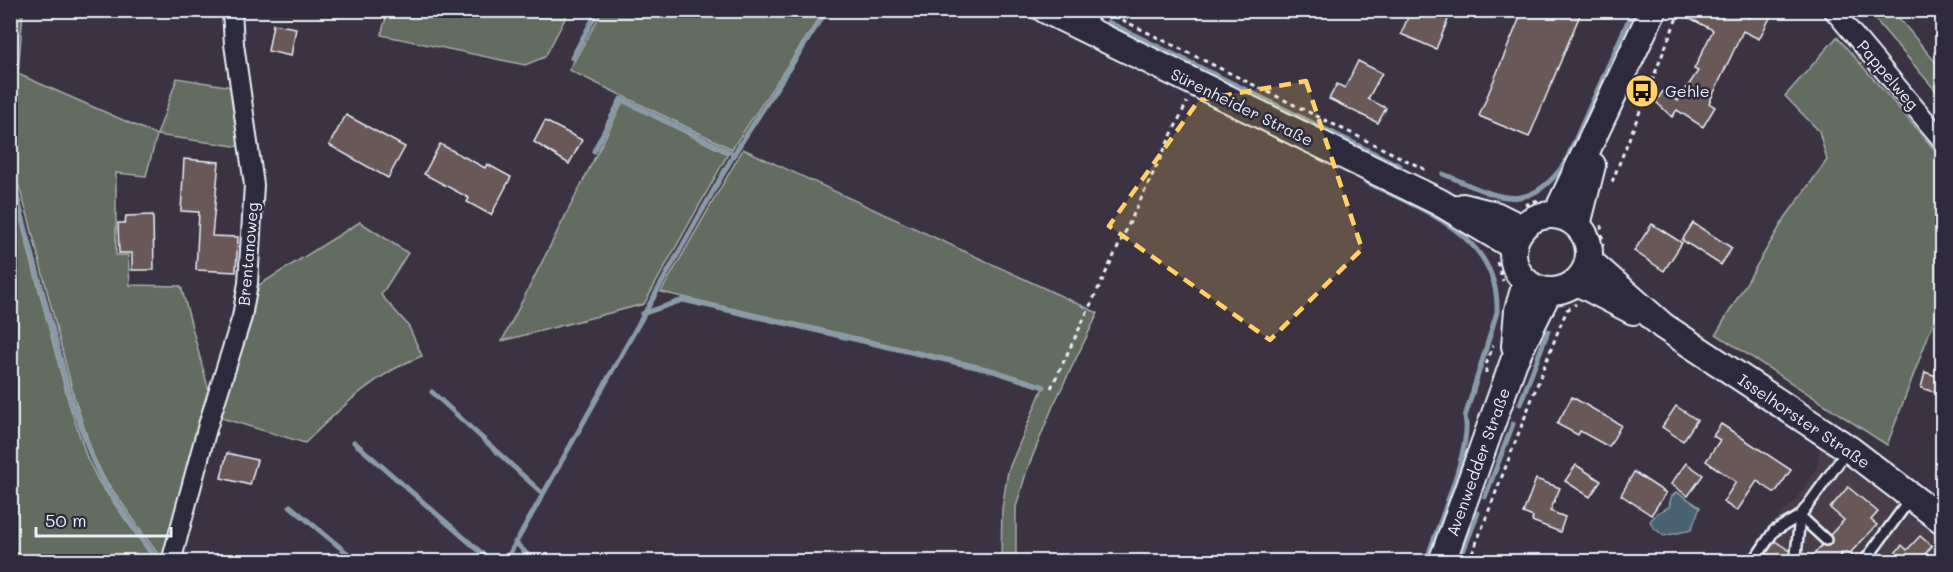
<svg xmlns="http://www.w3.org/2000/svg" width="1953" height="572" viewBox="0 0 1953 572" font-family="Mali,sans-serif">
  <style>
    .built { fill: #493e49 }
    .green { fill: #646c60; stroke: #a6aeac; stroke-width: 1.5 }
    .water { fill: #496273; stroke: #899ba8; stroke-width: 1.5 }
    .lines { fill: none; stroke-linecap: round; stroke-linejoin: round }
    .stream { stroke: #899ba8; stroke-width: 5 }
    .building { fill: #6b5958; stroke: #e8f1f8; stroke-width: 1.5 }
    .lane-casing { stroke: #e8f1f8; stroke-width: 14 }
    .street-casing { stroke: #e8f1f8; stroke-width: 22 }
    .secondary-casing { stroke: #e8f1f8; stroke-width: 30 }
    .path { stroke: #e8f1f8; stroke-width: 3; stroke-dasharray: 4.5 4.5; stroke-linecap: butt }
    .lane { stroke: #2f2a3d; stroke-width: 9 }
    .street { stroke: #2f2a3d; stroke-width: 18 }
    .secondary { stroke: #2f2a3d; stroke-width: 26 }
    .marked { fill: #ffd166; fill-opacity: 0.2; stroke: #ffd166; stroke-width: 4.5; stroke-dasharray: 12 8; stroke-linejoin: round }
    .labels { text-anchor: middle; stroke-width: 5; stroke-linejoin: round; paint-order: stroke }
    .street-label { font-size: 16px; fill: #e8f1f8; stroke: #2f2a3d }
    .poi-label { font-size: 16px; fill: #e8f1f8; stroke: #2f2a3d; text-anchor: start }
  </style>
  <rect width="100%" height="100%" fill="#3b3342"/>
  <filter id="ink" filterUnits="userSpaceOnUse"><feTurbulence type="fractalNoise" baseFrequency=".0167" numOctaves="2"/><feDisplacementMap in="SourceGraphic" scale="12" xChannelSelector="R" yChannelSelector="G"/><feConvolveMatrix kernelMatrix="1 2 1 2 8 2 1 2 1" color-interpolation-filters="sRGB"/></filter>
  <g filter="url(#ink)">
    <polygon class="built" points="1819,448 1883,493 1931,532 1942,542 1942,561 1746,562 1769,526 1795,501 1818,465"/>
    <g class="green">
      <polygon points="603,10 824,10 824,11 732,149 569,70"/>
      <polygon points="10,11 23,11 18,74 157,135 177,78 232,87 242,147 157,135 146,176 116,173 116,255 128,255 130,285 181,286 210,395 174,535 162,560 104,478 93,455 74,397 28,216 11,162"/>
      <polygon points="564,11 568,13 545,57 525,65 381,35 388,11"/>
      <polygon points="1868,11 1893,11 1942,70 1942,98"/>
      <polygon points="1837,37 1942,158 1942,299 1887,445 1716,334 1785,218 1827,160 1819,131 1785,96"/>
      <polygon points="623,102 728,154 644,304 502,341"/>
      <polygon points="743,149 1098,313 1053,406 1027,470 1016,507 1016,561 1001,561 1002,509 1008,471 1044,385 994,369 661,292"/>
      <polygon points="10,180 68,400 87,458 99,482 155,561 11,561"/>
      <path d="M 360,222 L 408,253 L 381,295 L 408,325 L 422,356 C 374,374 341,408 305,443 L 218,417 L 251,322 L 259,285 Z"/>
    </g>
    <polygon class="water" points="1677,492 1700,507 1691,530 1664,536 1653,527 1650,521 1657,513 1669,507 1671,497"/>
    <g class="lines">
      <g class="stream">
        <polyline points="1019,10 1043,22"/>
        <polyline points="1108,22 1400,166"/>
        <polyline points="572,58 598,10"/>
        <polyline points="594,151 621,99 734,154"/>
        <polyline points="10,170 71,399 91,456 102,481 159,562"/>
        <path d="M 1443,174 C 1495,195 1526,219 1565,163 L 1633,10"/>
        <path d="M 1365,181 C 1422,211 1500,234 1497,312 L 1465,417 C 1473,445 1436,530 1426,562"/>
        <polyline points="642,314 683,300 993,371 1044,387"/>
        <polyline points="432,392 542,493"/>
        <polyline points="1520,404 1548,331"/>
        <polyline points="354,442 492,562"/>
        <polyline points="1485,497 1513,424"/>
        <polyline points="290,506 358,562"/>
        <polyline points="515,542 535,562"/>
        <polyline points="505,562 734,154 827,10"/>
        <polyline points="1459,562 1478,513"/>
      </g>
    </g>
    <g class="building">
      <polygon points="1411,10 1452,10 1436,49 1401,34"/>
      <polygon points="1523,10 1582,10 1529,137 1479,116"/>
      <polygon points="1674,10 1734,10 1749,18 1754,10 1774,10 1759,39 1743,31 1709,103 1715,107 1703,127 1677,110 1672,117 1656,102 1663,91 1678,101 1698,71 1694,69 1713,30"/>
      <polygon points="273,24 296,28 291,56 268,51"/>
      <polygon points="1358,61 1382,73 1368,99 1386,108 1378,123 1329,99 1337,84 1345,88"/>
      <polygon points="346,115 405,147 388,178 329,145"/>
      <polygon points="545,121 582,140 569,164 534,142"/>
      <polygon points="440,144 485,168 487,164 511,177 491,215 467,202 469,198 424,174"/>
      <polygon points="184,159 219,162 212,236 238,237 236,272 196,270 199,212 181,211"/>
      <polygon points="153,215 154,270 132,270 132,253 119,253 118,223 125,223 126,216"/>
      <polygon points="1693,223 1732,248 1721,265 1682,240"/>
      <polygon points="1652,224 1682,243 1664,271 1634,251"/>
      <polygon points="1925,372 1939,377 1934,392 1921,388"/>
      <polygon points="1572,397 1621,425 1609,447 1580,431 1578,435 1557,424"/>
      <polygon points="1676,406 1697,420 1683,441 1662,427"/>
      <polygon points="1721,424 1791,470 1775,493 1757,481 1737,511 1723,502 1736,482 1706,461 1720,440 1713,436"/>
      <polygon points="227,453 257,460 250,485 221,478"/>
      <polygon points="1686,463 1703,475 1688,496 1671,484"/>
      <polygon points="1576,465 1601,481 1590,497 1565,481"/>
      <polygon points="1634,472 1666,493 1651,515 1621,495"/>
      <polygon points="1536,479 1560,488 1550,511 1565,517 1560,532 1532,521 1533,517 1523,513"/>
      <polygon points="1848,487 1878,512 1871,520 1877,525 1850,553 1841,553 1840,561 1808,561 1822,545 1831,544 1830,535 1844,520 1830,508"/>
      <polygon points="1920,536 1932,546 1920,560 1922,561 1888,561 1902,545 1907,550"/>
      <polygon points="1775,541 1790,551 1790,557 1795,561 1761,561"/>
    </g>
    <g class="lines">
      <g class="lane-casing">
        <g id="lane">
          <polyline points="1088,27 1095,10"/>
          <polyline points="1800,516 1826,540"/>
          <polyline points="1796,555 1800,516"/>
          <polyline points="1846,558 1851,562"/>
          <polyline points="1753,562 1774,531 1800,516 1847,451"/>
          <polyline points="1864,562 1911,498"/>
        </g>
      </g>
      <g class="street-casing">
        <g id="street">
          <polyline points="1833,10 1942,140"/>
          <polyline points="171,562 208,425 242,317 248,283 254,185 234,44 232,10"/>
        </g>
      </g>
      <g class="secondary-casing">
        <g id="secondary">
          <polyline points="1046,10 1439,202 1513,246"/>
          <polyline points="1463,207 1495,215 1521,228"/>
          <circle cx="1551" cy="253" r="38"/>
          <polyline points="1556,215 1653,10"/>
          <polyline points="1577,225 1592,165"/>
          <polyline points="1589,261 1663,326 1849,449 1942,520"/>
          <polyline points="1577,282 1633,311"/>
          <polyline points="1515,346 1518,310 1526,283"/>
          <polyline points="1442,562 1514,361 1548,292"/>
        </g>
      </g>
      <g class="path">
        <polyline points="1106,12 1426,170"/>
        <polyline points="1612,182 1680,10"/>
        <polyline points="1525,205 1538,200"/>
        <polyline points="1601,225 1603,246"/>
        <polyline points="1497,262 1503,281"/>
        <polyline points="1486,373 1486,365 1493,345"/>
        <polyline points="1051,388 1187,102"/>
        <polyline points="1469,562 1560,326 1567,310 1576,304"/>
      </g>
      <use href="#lane" class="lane"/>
      <use href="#street" class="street"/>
      <use href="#secondary" class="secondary"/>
    </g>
  </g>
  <path class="marked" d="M 1306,81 L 1362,249 L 1270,340 L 1109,226 L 1199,100 Z"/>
  <defs>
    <g id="bus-disc" transform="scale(1.725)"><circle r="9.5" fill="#ffd166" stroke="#2f2a3d"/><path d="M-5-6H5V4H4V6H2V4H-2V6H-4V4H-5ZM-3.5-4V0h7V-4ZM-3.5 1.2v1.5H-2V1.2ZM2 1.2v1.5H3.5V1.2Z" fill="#111"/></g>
  </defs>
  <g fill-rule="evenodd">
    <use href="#bus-disc" x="1642" y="91"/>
  </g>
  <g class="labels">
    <g class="street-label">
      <text transform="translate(1888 75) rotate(50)" y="6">Pappelweg</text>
      <text transform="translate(1242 107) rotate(26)" y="6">Sürenheider Straße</text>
      <text transform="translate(248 254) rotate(-85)" y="6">Brentanoweg</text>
      <text transform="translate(1804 421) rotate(34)" y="6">Isselhorster Straße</text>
      <text transform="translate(1478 462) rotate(-70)" y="6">Avenwedder Straße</text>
    </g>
    <g class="poi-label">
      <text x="1665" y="97">Gehle</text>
    </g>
  </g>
  <rect width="1953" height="572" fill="none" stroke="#2f2a3d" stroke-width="36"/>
  <rect x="18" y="18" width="1917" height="536" fill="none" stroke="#e8f1f8" stroke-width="2" filter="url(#ink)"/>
  <path d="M36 527v9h135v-9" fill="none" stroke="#e8f1f8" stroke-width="3"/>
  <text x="45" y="527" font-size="18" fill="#e8f1f8" stroke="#2f2a3d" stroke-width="4.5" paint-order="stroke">50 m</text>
</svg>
